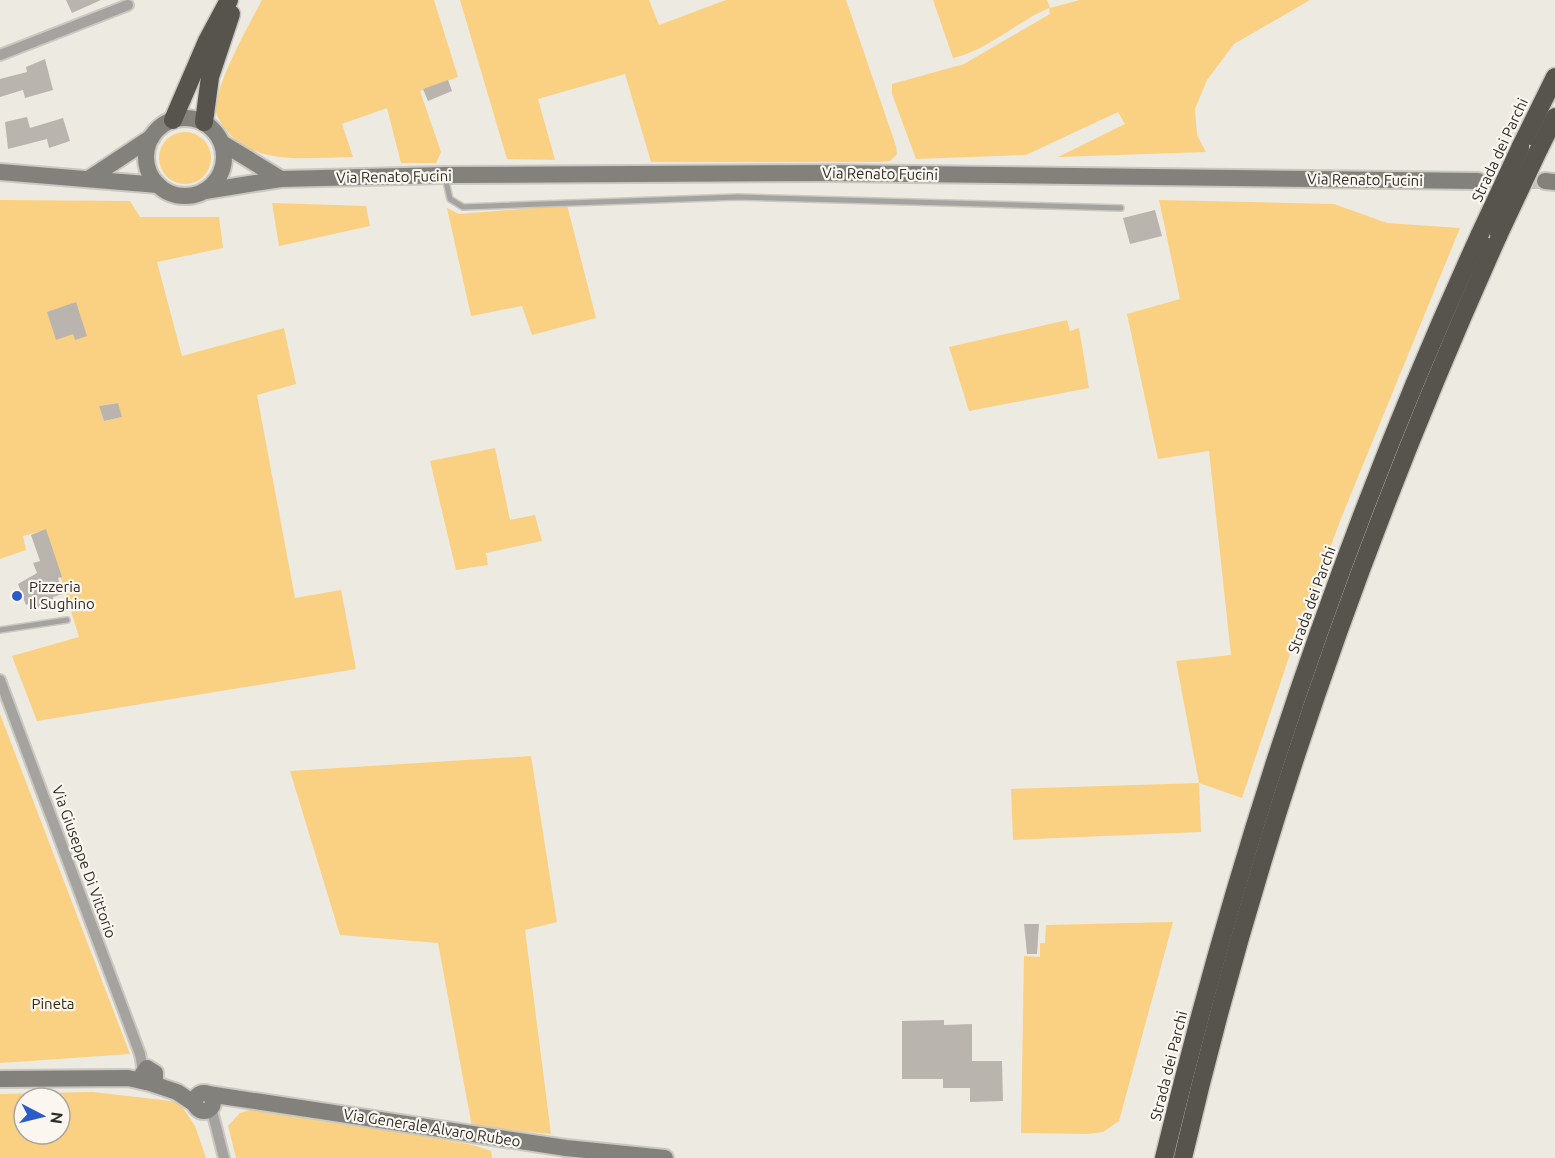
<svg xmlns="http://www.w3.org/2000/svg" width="1555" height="1158" viewBox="0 0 1555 1158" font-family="Ubuntu,sans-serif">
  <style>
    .green { fill: #fad182; fill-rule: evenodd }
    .building { fill: #b9b5ae }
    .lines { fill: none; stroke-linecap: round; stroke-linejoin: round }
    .secondary-tunnel { stroke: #c7c4bd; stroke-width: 16; stroke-dasharray: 16 8; stroke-linecap: butt }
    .lane-casing { stroke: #cac8c1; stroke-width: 8 }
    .street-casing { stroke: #cac8c1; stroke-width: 14 }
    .secondary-casing { stroke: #cac8c1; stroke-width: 20 }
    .highway-casing { stroke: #cac8c1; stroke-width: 21 }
    .lane { stroke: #a4a3a0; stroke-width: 5 }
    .street { stroke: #a4a3a0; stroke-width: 10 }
    .secondary { stroke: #83817c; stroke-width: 16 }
    .highway { stroke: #57534d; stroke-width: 18 }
    .highway-bridge-casing { stroke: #cac8c1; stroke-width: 21; stroke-linecap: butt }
    .highway-bridge { stroke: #57534d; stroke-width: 18 }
    .poi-dot { fill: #2a5bc9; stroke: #fbf7f0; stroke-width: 2 }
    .labels { text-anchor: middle; stroke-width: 4.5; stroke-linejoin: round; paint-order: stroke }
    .street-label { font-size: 15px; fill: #2d2c29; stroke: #fbf7f0 }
    .poi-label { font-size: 15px; fill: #2d2c29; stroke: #fbf7f0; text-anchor: start }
    .park-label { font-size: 15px; fill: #392905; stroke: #fbf7f0 }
  </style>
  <rect width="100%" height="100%" fill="#edeae2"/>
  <g class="green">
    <path d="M 262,0 L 434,0 L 458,77 L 420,91 L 441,152 L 436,163 L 401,163 L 387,108 L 342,124 L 353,157 C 312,157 255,167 227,131 C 223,126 217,118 216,111 C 214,86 250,23 262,0 Z"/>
    <polygon points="460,0 649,0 659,25 726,0 846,0 896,146 897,154 890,161 881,162 651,162 625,74 538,99 555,160 507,159"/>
    <path d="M 933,0 L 1047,0 L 1050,8 L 1080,0 L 1310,0 L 1234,44 L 1207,80 L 1195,109 L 1197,135 L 1206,152 L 1058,157 L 1125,124 L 1118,112 L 1026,155 L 916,159 L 892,94 L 892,84 L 964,64 L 1050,14 L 1049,8 C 1016,22 988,50 953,58 Z"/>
    <circle cx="185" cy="158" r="26"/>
    <path d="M 0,200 L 130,201 L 140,217 L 219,217 L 223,248 L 157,262 L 182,356 L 284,328 L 296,384 L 257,395 L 295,598 L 341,590 L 356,669 L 37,721 L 12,656 L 79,637 L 46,530 L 23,536 L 26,550 L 0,559 ZM 117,403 L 122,417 L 104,421 L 99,406 Z"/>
    <polygon points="1159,200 1334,204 1387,223 1460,228 1342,516 1288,660 1242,798 1199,783 1201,832 1013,840 1011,789 1199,783 1176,661 1231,655 1209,451 1158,459 1127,314 1180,299"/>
    <polygon points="272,203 366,206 370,226 279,246"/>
    <polygon points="567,205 596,318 532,335 522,306 471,316 447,208 459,214"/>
    <polygon points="1067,320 1070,331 1079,328 1089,388 969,411 949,347"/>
    <polygon points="495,448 510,520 535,515 542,541 486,553 488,565 456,570 430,461"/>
    <polygon points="0,714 130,1054 0,1063"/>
    <polygon points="531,756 557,922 525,930 551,1134 472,1127 438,943 340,935 290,771"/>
    <polygon points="1173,922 1119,1121 1103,1132 1087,1134 1021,1133 1024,956 1040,957 1040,943 1045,943 1046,925"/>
    <path d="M 93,1092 L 179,1102 L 195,1126 L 206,1158 L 0,1158 L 0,1094 ZM 24,1098 L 60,1098 L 60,1134 L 24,1134 Z"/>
    <polygon points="259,1107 473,1145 491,1151 492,1158 236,1158 228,1126 240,1113"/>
  </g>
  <g class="building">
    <polygon points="66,0 101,0 72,13"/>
    <polygon points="45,59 53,90 25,98 23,90 0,97 0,79 27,72 26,67"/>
    <polygon points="448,80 452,91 428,101 423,89"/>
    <polygon points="27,117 30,128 63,118 70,141 49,148 47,139 8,149 5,122"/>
    <polygon points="1155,210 1162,236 1130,244 1123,218"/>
    <polygon points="76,302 87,336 75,340 73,334 56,340 47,312"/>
    <polygon points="118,403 122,417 104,421 99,406"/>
    <polygon points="46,529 62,577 58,578 63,594 53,597 55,603 38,609 35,601 26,605 18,584 37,573 33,563 40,561 31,535"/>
    <polygon points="1024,924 1039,924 1037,954 1027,954"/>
    <polygon points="944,1020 944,1025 972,1024 972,1061 1002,1061 1003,1101 970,1102 970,1088 943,1088 943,1079 902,1079 902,1021"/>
  </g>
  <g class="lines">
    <polyline class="secondary-tunnel" points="1478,181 1545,181"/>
    <g class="lane-casing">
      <g id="lane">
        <polyline points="445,177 450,199 463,207 738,197 1121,208"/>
        <polyline points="0,630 67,620"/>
      </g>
    </g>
    <g class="street-casing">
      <g id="street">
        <polyline points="0,55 128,5"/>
        <polyline points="0,680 140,1054 143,1071"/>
        <polyline points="211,1107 224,1158"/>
      </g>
    </g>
    <g class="secondary-casing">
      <g id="secondary">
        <circle cx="185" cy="157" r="39"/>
        <polyline points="222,143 281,179"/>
        <polyline points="0,172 158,185"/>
        <polyline points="90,178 152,137"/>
        <polyline points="1545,181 1555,182"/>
        <polyline points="205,191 281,179 445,175 829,173 1478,181"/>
        <polyline points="0,1079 128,1078 146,1082"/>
        <polyline points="150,1083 155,1079 155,1073 147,1068 142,1075 144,1081 177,1092 195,1104"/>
        <circle cx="204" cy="1102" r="9"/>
        <polyline points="208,1094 566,1148 665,1158"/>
      </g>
    </g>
    <g class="highway-casing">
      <g id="highway">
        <polyline points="173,120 207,41 229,0"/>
        <polyline points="204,122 210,77 231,14"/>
        <polyline points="1520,148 1555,77"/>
        <polyline points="1539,149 1555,117"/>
        <path d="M 1164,1158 C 1240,841 1344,531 1480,234"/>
        <path d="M 1183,1158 C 1257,840 1365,532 1499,234"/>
      </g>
    </g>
    <use href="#lane" class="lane"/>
    <use href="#street" class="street"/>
    <use href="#secondary" class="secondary"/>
    <use href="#highway" class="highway"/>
    <g class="highway-bridge-casing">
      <g id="highway-bridge">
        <polyline points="1480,234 1520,148"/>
        <polyline points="1499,234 1539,149"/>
      </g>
    </g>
    <use href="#highway-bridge" class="highway-bridge"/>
  </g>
  <circle class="poi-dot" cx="17" cy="596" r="6"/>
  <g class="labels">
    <g class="street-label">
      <text transform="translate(1500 150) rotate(-65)" y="5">Strada dei Parchi</text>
      <text transform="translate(880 174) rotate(1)" y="5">Via Renato Fucini</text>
      <text transform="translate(394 177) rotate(-1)" y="5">Via Renato Fucini</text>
      <text transform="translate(1365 180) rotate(1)" y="5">Via Renato Fucini</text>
      <text transform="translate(1312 600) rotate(-70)" y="5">Strada dei Parchi</text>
      <text transform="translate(84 862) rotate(70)" y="5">Via Giuseppe Di Vittorio</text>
      <text transform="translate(1169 1066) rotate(-76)" y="5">Strada dei Parchi</text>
      <text transform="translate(432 1128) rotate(9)" y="5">Via Generale Alvaro Rubeo</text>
    </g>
    <g class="poi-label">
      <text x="29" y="592">Pizzeria<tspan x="29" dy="17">Il Sughino</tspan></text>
    </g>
    <g class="park-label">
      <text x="53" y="1009">Pineta</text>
    </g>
  </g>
  <g transform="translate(42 1116) rotate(97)"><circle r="28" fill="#fbf7f0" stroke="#a9a6a0" stroke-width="1.5"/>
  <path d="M0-4.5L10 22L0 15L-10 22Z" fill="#2a5bc9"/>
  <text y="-9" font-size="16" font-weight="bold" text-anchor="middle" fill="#2d2c29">N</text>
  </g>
</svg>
